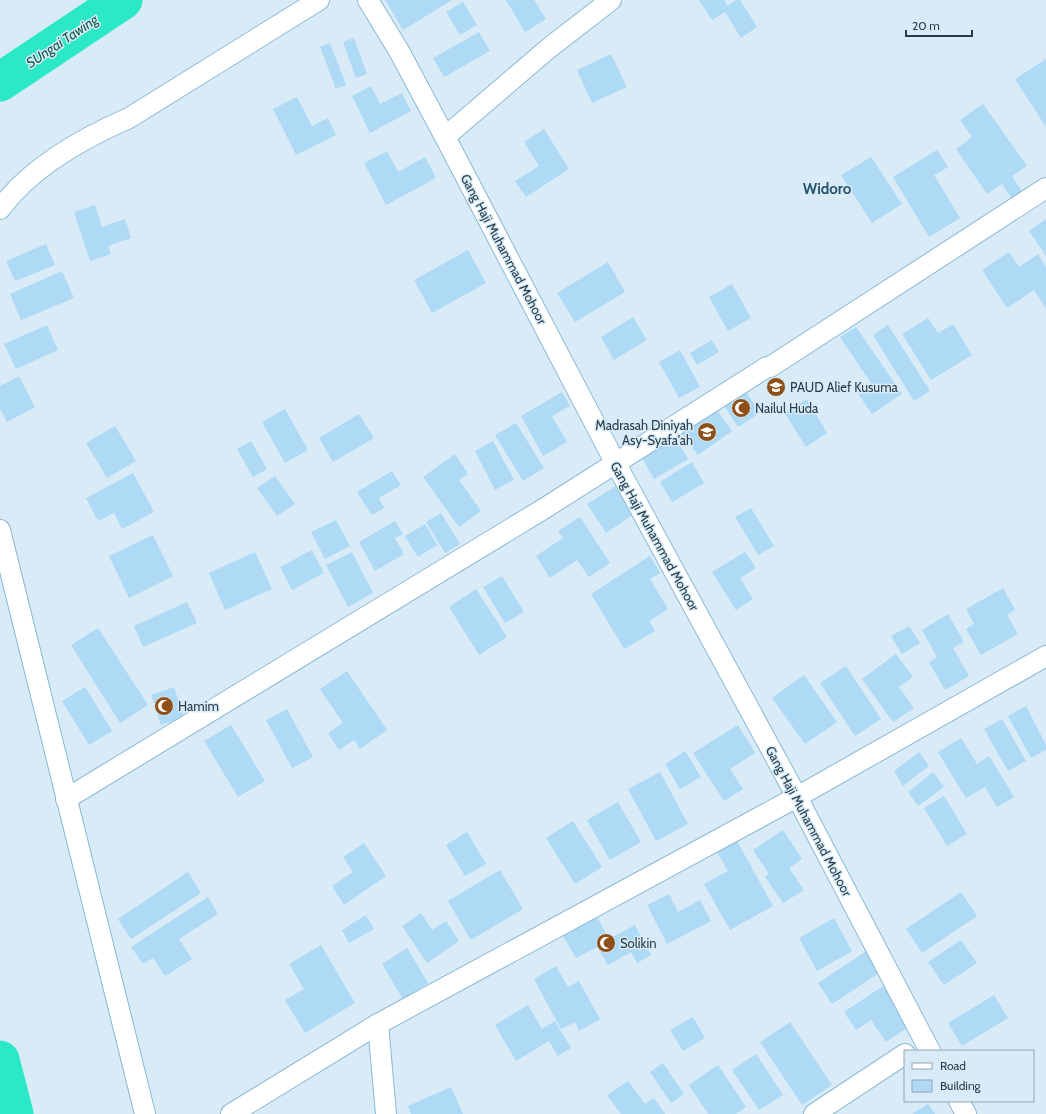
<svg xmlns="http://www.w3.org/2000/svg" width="1046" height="1114" viewBox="0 0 1046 1114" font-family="Cabin,sans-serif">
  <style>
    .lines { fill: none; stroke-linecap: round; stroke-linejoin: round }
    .river { stroke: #2be9c6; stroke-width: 39 }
    .building { fill: #aedaf6 }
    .street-casing { stroke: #89b9d6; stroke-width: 22 }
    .street { stroke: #fff; stroke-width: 20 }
    .labels { text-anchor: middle; stroke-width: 3; stroke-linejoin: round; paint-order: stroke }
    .street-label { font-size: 13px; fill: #293d49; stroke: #d8ebf7 }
    .poi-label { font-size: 13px; fill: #293d49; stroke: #d8ebf7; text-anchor: start }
    .water-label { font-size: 14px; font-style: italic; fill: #0d5749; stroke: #d8ebf7 }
    .quarter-label { font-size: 15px; font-weight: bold; fill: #27556f; stroke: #d8ebf7 }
  </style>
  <rect width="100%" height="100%" fill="#d8ebf7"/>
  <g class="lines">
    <g class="river">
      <polyline points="0,82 123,0"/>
      <polyline points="0,1060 14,1114"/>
    </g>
  </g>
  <g class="building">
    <polygon points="385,0 452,0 403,30"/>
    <polygon points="506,0 534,0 546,19 525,32"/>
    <polygon points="699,0 724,0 728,6 736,0 740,0 757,27 741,38 725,12 712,20"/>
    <polygon points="463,2 477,25 460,35 446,12"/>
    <polygon points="479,32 490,51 444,77 433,58"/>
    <polygon points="354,38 367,74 356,78 343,42"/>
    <polygon points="330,43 346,85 336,89 320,47"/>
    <polygon points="611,54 627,87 592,103 577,70"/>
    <polygon points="1046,59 1046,127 1015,79"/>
    <polygon points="371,86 380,104 402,93 411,111 370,133 352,96"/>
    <polygon points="297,97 312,126 328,118 336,135 296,155 273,109"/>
    <polygon points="983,104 1027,166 1012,176 1023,193 1013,200 1002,184 987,194 956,149 972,137 960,120"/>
    <polygon points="544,129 569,169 526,197 515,181 539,166 524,142"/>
    <polygon points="937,150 948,167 934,175 960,218 929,237 893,177"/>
    <polygon points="387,151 398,172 425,157 436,178 386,205 364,163"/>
    <polygon points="871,157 902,204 872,223 841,175"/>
    <polygon points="95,205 102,227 125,219 131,238 108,246 111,254 90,261 74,212"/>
    <polygon points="1046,219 1046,256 1029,231"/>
    <polygon points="46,244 55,265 15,281 6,261"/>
    <polygon points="468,250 486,283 432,313 414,280"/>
    <polygon points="1009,252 1019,267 1038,254 1046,267 1046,309 1034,290 1007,308 982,270"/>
    <polygon points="608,262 625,292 575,322 557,293"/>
    <polygon points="62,271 74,298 21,320 10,294"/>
    <polygon points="732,284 751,318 728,331 709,297"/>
    <polygon points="633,317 647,340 614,360 601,337"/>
    <polygon points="928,318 938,333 953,324 972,355 931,380 902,334"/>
    <polygon points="47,325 58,350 16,369 4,344"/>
    <polygon points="888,325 930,391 914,401 873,335"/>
    <polygon points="856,327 902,394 872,414 857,392 871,383 840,337"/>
    <polygon points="712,340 719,352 697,365 690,353"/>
    <polygon points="680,350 700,387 679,398 659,362"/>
    <polygon points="19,376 35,407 7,422 0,409 0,386"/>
    <polygon points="745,390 760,413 738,427 723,404"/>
    <polygon points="562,392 570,406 552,416 567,442 543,456 521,416"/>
    <polygon points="807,399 827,433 806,447 784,412"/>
    <polygon points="285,409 308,450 285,463 262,422"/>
    <polygon points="716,409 732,431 698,455 682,433"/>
    <polygon points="359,414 374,438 333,462 319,438"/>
    <polygon points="516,423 544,468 523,481 495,435"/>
    <polygon points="115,426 136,461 107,478 86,443"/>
    <polygon points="675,438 688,459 654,479 642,458"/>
    <polygon points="251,441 267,469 253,477 237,449"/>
    <polygon points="493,441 514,480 495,490 475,451"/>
    <polygon points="455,454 468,474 459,480 481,511 459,527 423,477"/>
    <polygon points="692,462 704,483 672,502 660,482"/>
    <polygon points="392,471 401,485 379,498 384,508 372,515 357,492"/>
    <polygon points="133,473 154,512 122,529 114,513 98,521 86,498"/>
    <polygon points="275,476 295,504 277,516 257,488"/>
    <polygon points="616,486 634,514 606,533 587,504"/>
    <polygon points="751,508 774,546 758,555 735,517"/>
    <polygon points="441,513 460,544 445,553 426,522"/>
    <polygon points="580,517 610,563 589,577 577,560 550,578 536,556 563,538 558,531"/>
    <polygon points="336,520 350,546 325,559 311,532"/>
    <polygon points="395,521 403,534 395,538 404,554 375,571 359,542"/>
    <polygon points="425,524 437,545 418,557 405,536"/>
    <polygon points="153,535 173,576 129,598 109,556"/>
    <polygon points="312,550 324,573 292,590 280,567"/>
    <polygon points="255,552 272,589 225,610 209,573"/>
    <polygon points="352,552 373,593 348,607 326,565"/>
    <polygon points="745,552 756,568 740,578 753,599 736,610 712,572"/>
    <polygon points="650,556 660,573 650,579 668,609 649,621 655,631 624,649 591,594"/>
    <polygon points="502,576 524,612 505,623 483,587"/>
    <polygon points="1003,588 1015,610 1007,615 1018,634 981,655 966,629 974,624 966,609"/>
    <polygon points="476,589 507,637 479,655 449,607"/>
    <polygon points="187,602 197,623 143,647 134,626"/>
    <polygon points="948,614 964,642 953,648 969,676 945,690 929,662 937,657 922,630"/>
    <polygon points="909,626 920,643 902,654 891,636"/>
    <polygon points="98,628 148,705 120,723 71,645"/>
    <polygon points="896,654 913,677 899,687 914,708 893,722 862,679"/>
    <polygon points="846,666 881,719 855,736 820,683"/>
    <polygon points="347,671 387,730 360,749 354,740 339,750 328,733 343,723 320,689"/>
    <polygon points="804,675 837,722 805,744 772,698"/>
    <polygon points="85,687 112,731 89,745 62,701"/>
    <polygon points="174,687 184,717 161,725 151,695"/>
    <polygon points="1026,706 1046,745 1046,750 1031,758 1008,716"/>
    <polygon points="287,709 313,757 292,768 266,720"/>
    <polygon points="1002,719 1026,761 1008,771 984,729"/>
    <polygon points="231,725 265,781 238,797 204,741"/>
    <polygon points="738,725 755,753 730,769 743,789 724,801 693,753"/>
    <polygon points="961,738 977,764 989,756 1014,797 997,807 985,787 966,798 938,752"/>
    <polygon points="685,751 701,777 680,789 665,764"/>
    <polygon points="919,752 929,766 903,786 894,771"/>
    <polygon points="660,772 688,824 656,841 628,789"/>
    <polygon points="933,772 944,787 918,806 908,792"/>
    <polygon points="944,796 967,834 947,846 924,808"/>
    <polygon points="618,802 641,842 610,860 587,820"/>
    <polygon points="573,821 602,867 575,884 546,838"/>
    <polygon points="783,830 802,859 789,868 804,890 783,903 765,877 769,874 753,850"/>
    <polygon points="467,832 486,864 465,876 446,845"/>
    <polygon points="737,841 773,906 730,930 704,884 728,871 717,852"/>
    <polygon points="364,843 386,876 344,905 332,886 353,872 343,857"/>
    <polygon points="500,870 523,909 471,940 448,901"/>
    <polygon points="188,872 201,893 131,939 118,919"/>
    <polygon points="961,892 977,916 922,953 906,929"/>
    <polygon points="669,894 678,912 700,900 711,921 667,944 647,905"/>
    <polygon points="208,897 218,914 179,939 192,959 165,976 153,958 143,964 131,947"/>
    <polygon points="421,913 432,930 446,921 459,941 427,963 402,926"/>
    <polygon points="366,915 374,929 349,943 342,930"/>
    <polygon points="597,917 609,939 635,925 651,955 637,963 631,952 608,965 597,947 576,958 563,936"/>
    <polygon points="834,918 852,951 817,971 799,938"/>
    <polygon points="961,940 977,963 944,985 928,962"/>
    <polygon points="321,945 355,1003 305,1033 285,1000 304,989 289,964"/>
    <polygon points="407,948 428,983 403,999 382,964"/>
    <polygon points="868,950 882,971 832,1004 818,983"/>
    <polygon points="556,966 568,987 579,981 600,1019 579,1031 575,1022 561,1029 534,979"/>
    <polygon points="883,986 910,1026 886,1042 871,1020 856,1030 844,1012"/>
    <polygon points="994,995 1008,1018 962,1046 948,1023"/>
    <polygon points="528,1005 542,1029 555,1021 571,1048 558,1056 549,1041 516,1061 495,1025"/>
    <polygon points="693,1017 705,1038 683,1051 670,1030"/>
    <polygon points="790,1022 832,1085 802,1105 760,1042"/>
    <polygon points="756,1054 783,1095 759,1110 732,1070"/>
    <polygon points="663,1063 684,1094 671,1103 650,1072"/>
    <polygon points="718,1065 746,1107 736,1114 708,1114 689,1085"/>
    <polygon points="628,1081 645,1104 654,1098 665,1114 621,1114 607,1095"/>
    <polygon points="451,1087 463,1114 411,1114 408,1106"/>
    <polygon points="928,1104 935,1114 912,1114"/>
  </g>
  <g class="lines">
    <g class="street-casing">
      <g id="street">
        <polyline points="368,0 399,51 445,137 616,464 797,797 930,1051"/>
        <polyline points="445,137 549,48 611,0"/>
        <path d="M 0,209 C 30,168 83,138 129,118 L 319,0"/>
        <polyline points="0,530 145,1114"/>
        <polyline points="66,799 545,508 767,367 770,367 1046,188"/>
        <polyline points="959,1101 966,1114"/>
        <polyline points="231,1114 378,1024"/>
        <polyline points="386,1114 378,1024 797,797 1046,656"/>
        <polyline points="814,1114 905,1054"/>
      </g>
    </g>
    <use href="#street" class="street"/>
  </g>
  <defs>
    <g id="school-disc" transform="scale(1)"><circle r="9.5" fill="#8f4f18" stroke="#d8ebf7"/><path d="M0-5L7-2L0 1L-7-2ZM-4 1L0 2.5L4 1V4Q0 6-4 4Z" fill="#fff"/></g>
    <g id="mosque-disc" transform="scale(1)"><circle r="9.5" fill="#8f4f18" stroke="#d8ebf7"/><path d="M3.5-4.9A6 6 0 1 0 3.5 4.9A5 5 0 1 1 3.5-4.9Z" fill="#fff"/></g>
  </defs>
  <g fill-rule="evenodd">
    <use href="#school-disc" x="776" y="387"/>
    <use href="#mosque-disc" x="741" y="408"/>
    <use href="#school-disc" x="707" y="432"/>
    <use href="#mosque-disc" x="164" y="706"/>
    <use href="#mosque-disc" x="606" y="943"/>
  </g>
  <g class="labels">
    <g class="street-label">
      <text transform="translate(504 249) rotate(62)" y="5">Gang Haji Muhammad Mohoor</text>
      <text transform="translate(655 536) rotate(61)" y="5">Gang Haji Muhammad Mohoor</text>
      <text transform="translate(809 821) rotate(62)" y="5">Gang Haji Muhammad Mohoor</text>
    </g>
    <g class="poi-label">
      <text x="790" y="392">PAUD Alief Kusuma</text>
      <text x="755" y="413">Nailul Huda</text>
      <text x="693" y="430" text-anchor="end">Madrasah Diniyah<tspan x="693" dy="15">Asy-Syafa'ah</tspan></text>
      <text x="178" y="711">Hamim</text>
      <text x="620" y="948">Solikin</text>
    </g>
    <g class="water-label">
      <text transform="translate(62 41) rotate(-34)" y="5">SUngai Tawing</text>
    </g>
    <g class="quarter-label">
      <text x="827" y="194">Widoro</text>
    </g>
  </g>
  <rect x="904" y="1050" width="130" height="52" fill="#d8ebf7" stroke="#92a5b1"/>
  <rect x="912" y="1063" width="20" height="6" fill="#ffffff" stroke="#92a5b1"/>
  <text x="940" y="1070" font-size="12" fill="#293d49">Road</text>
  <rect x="912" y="1080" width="20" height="12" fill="#aedaf6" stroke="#92a5b1"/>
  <text x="940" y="1090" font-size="12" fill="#293d49">Building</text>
  <path d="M906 30v6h66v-6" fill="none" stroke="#293d49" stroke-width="2"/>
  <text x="912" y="30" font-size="12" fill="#293d49" stroke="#d8ebf7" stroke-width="3" paint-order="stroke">20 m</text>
</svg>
